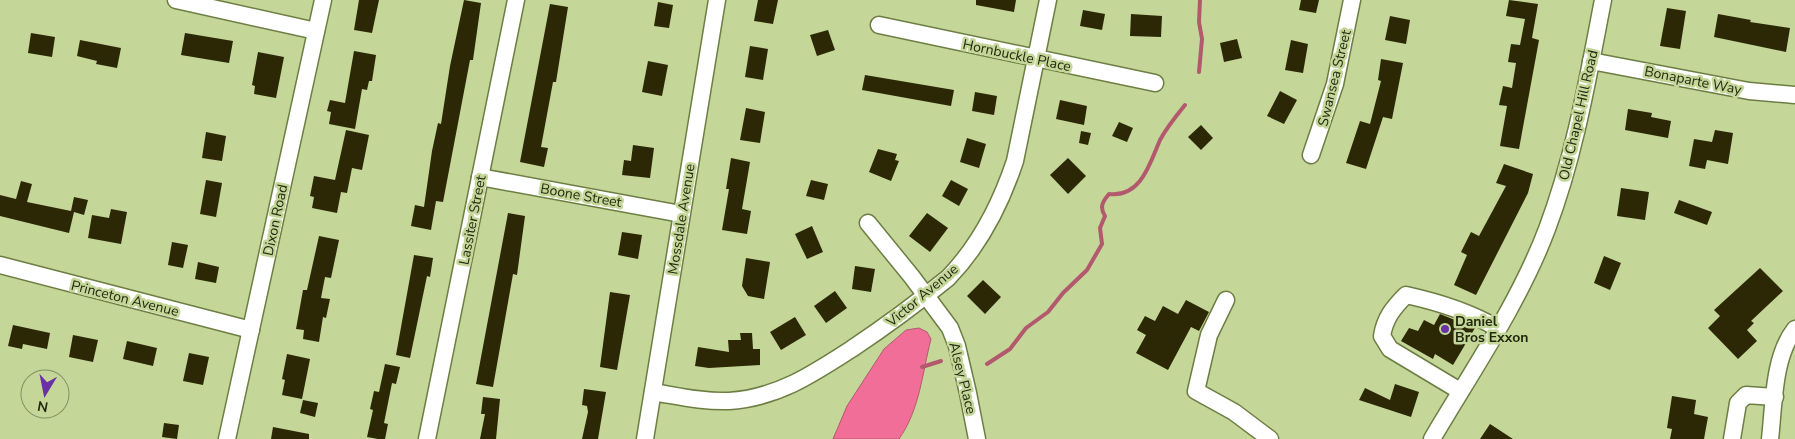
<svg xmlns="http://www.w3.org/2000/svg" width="1795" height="439" viewBox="0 0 1795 439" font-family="'Nunito Sans',sans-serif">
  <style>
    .water { fill: #f06e97; stroke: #b2596e }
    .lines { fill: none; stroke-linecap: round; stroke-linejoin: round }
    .stream { stroke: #b2596e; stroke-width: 4 }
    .building { fill: #2c2805 }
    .minor-casing { stroke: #6d7e43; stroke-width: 19 }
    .minor { stroke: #fff; stroke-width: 16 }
    .poi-dot { fill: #6b30a6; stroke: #c4d799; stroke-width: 2 }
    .labels { text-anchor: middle; stroke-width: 5; stroke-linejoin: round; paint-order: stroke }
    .street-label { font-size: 14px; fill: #222910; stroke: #c4d799 }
    .poi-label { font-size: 14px; font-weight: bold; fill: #222910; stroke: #c4d799; text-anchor: start }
  </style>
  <rect width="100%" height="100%" fill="#c4d799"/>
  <path class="water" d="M 919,328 L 927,332 L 931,339 C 922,374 920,409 899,439 L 833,439 L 847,406 L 884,349 L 906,330 Z"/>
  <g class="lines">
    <g class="stream">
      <polyline points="1199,72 1202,39 1199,22 1200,0"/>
      <path d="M 987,364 L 1010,349 L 1026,328 L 1048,312 L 1063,293 L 1087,270 L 1102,244 L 1100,228 L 1105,216 C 1099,207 1103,201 1109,194 C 1141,198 1150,163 1160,140 C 1167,127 1176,116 1185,105"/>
      <polyline points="922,367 941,361"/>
    </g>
  </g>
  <g class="building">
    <polygon points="359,0 379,0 372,33 354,30"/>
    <polygon points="464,0 481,3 473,60 470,60 443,202 436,201 431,230 411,226 415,205 424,207 432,151 438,123 441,124 450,66"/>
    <polygon points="758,0 778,0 773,24 754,21"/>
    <polygon points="976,0 1016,0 1014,12 976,5"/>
    <polygon points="1301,0 1319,0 1316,13 1299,10"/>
    <polygon points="1509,0 1538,4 1532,38 1539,40 1519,149 1500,146 1507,106 1499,105 1503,86 1512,88 1516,63 1508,62 1511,44 1520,45 1525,19 1506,16"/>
    <polygon points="658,2 673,5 669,28 654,26"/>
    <polygon points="550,4 568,7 556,82 553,82 541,147 548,148 544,167 520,162"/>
    <polygon points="1667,8 1686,11 1680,49 1660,46"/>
    <polygon points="1083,10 1105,14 1102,30 1080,26"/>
    <polygon points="1131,14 1162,16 1161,37 1130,36"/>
    <polygon points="1718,14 1751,20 1750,22 1790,28 1786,52 1714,37"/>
    <polygon points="1390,16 1410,20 1406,44 1385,40"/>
    <polygon points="828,30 835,50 817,56 810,35"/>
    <polygon points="31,33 55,37 52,57 28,53"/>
    <polygon points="185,33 233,41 229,63 181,55"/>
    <polygon points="1237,39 1242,58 1224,62 1220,43"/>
    <polygon points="80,40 121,48 117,68 96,64 97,61 77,56"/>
    <polygon points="1291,40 1308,44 1303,73 1285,70"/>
    <polygon points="750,46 768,49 763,80 745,77"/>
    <polygon points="354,51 376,55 372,81 369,81 367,90 362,89 355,129 329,124 331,112 327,111 330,100 345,103"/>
    <polygon points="258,52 284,57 276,98 254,94 255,86 252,85"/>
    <polygon points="1381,59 1403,63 1392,119 1383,117 1366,169 1346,163 1360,121 1370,124 1381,81 1378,80"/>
    <polygon points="648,61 668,65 662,96 642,92"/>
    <polygon points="865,75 954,90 951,106 862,90"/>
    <polygon points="1280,91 1297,100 1284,124 1267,116"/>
    <polygon points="975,92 997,96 994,115 972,111"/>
    <polygon points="1060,100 1087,106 1084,125 1056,119"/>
    <polygon points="746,108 765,112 760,143 740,140"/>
    <polygon points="1628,109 1652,113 1651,117 1671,121 1668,138 1625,130"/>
    <polygon points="1119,122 1133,128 1127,142 1112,136"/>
    <polygon points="1201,125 1213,138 1201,150 1188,137"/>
    <polygon points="346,130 369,135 362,170 352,168 347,193 341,192 337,213 312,208 314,197 310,196 314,176 335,180"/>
    <polygon points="1715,130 1733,133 1728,164 1707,160 1705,169 1689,166 1694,139 1712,142"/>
    <polygon points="1081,131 1091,133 1088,145 1079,143"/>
    <polygon points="206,132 226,136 222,161 202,158"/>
    <polygon points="967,138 986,144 979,168 960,162"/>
    <polygon points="633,145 654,148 650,178 622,175 624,160 631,161"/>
    <polygon points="878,149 897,154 895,160 899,161 891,181 869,172"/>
    <polygon points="731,158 750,162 742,209 751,211 747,234 722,230 729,189 726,189"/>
    <polygon points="1068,158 1086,176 1068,194 1050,175"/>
    <polygon points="1504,164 1533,174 1528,193 1476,295 1454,285 1467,255 1461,252 1471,232 1479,236 1506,186 1496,183"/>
    <polygon points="206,180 222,183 216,217 200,214"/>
    <polygon points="811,180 828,184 824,200 806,196"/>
    <polygon points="951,180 968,189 959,206 942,196"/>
    <polygon points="21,181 32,184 27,202 71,211 74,197 88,200 84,215 74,212 69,233 0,216 0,195 16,199"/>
    <polygon points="1621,188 1649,192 1645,220 1617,216"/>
    <polygon points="1679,200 1712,212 1707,225 1674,213"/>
    <polygon points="111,209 127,212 121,244 88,238 92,215 109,218"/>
    <polygon points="508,213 525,216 517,275 513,274 493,387 476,384"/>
    <polygon points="927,213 948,228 930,252 909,236"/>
    <polygon points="812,226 823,252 807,259 795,234"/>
    <polygon points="622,232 642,235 638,259 618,255"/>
    <polygon points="319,236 339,240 331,278 325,277 321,298 330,299 326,318 323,317 319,342 303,339 304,330 296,329 303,290 307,290"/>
    <polygon points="172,242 188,245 183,268 168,265"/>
    <polygon points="414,255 433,258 430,277 427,276 410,358 396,355"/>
    <polygon points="1604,256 1621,263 1610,290 1594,283"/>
    <polygon points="746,258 770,262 764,299 748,296 742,286"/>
    <polygon points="198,262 219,267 216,283 195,279"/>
    <polygon points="855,266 875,269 871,292 852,289"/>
    <polygon points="1760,268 1783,291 1751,321 1754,323 1747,330 1757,341 1738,359 1708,328 1720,316 1714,310"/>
    <polygon points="983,280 1001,297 985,314 967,296"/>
    <polygon points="835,291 847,308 826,323 814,306"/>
    <polygon points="610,292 630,295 617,370 600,367"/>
    <polygon points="1186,300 1209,312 1199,331 1191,327 1168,370 1136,353 1146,335 1137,330 1145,316 1155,321 1163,306 1178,314"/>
    <polygon points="1440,314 1475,328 1453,365 1435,354 1433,359 1401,341 1409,328 1418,331 1424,320 1434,325"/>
    <polygon points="795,317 806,335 781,350 770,332"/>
    <polygon points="13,325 50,333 47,349 23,344 22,349 8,346"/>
    <polygon points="740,333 752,333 753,349 760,349 760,365 709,368 695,366 698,347 729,352 728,340 741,340"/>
    <polygon points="73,335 98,340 93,362 69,357"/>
    <polygon points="127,341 157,348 153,366 123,359"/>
    <polygon points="189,353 209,357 203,385 183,381"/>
    <polygon points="287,354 310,359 302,399 282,395 285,380 282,379"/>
    <polygon points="385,364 400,367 396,384 392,383 384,423 388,424 385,439 378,439 367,437 373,410 370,409 374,391 379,392"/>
    <polygon points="1395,384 1419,392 1411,417 1359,400 1365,388 1390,400"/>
    <polygon points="584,389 606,392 598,439 582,439 588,412 587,406 582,405"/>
    <polygon points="1672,396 1696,400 1694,414 1708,417 1704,439 1670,439 1672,429 1667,428"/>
    <polygon points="483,397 500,399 496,439 480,439 485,414 481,414"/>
    <polygon points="303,400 318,403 315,417 300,413"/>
    <polygon points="164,423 179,425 177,439 162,437"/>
    <polygon points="1490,424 1513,439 1480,439"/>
    <polygon points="273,427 309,434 309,439 271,439"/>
  </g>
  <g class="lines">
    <g class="minor-casing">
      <g id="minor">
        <polyline points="176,0 316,31"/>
        <polyline points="879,25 1155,83"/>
        <polyline points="1591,61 1749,91 1795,95"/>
        <polyline points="1311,155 1335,84 1352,0"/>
        <polyline points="480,177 681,214"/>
        <polyline points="868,223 912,277 950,328 957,346 968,393 977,439"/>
        <polyline points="0,265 251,330"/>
        <polyline points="1226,300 1209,335 1196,391 1234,412 1270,439"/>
        <path d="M 1460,391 L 1390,349 L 1382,336 C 1385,318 1393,308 1406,295 C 1438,302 1468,311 1497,328"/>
        <path d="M 653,392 C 678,396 703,402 729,401 C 777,398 813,374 853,348 C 886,326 917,303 948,278 C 979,246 1001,203 1015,161 L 1048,0"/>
        <polyline points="227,439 323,0"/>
        <polyline points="427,439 516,0"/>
        <polyline points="645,439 717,0"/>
        <path d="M 1432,439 C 1472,371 1519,303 1547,229 C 1575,155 1588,77 1603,0"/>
        <polyline points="1732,439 1738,403 1746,395 1775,397"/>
        <path d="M 1770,439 C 1774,405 1773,357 1795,329"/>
      </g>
    </g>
    <use href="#minor" class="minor"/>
  </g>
  <circle class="poi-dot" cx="1445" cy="329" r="5"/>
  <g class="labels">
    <g class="street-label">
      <text transform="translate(1017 55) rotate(12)" y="5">Hornbuckle Place</text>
      <text transform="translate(1334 78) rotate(-76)" y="5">Swansea Street</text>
      <text transform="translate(1693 80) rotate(11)" y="5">Bonaparte Way</text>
      <text transform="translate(1578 115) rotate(-77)" y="5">Old Chapel Hill Road</text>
      <text transform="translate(581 195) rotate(10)" y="5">Boone Street</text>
      <text transform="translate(681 219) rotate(-81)" y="5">Mossdale Avenue</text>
      <text transform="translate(275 220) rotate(-78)" y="5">Dixon Road</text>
      <text transform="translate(472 220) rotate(-79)" y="5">Lassiter Street</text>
      <text transform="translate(922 295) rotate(-40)" y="5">Victor Avenue</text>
      <text transform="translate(125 298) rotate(14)" y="5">Princeton Avenue</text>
      <text transform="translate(963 378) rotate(76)" y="5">Alsey Place</text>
    </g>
    <g class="poi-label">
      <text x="1455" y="326">Daniel<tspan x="1455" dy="16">Bros Exxon</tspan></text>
    </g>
  </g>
  <g transform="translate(45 394) rotate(190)"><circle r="24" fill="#c4d799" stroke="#839162"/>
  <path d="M0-4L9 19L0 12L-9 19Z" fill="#6b30a6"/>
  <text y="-8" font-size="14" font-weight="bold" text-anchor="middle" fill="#222910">N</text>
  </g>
</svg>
